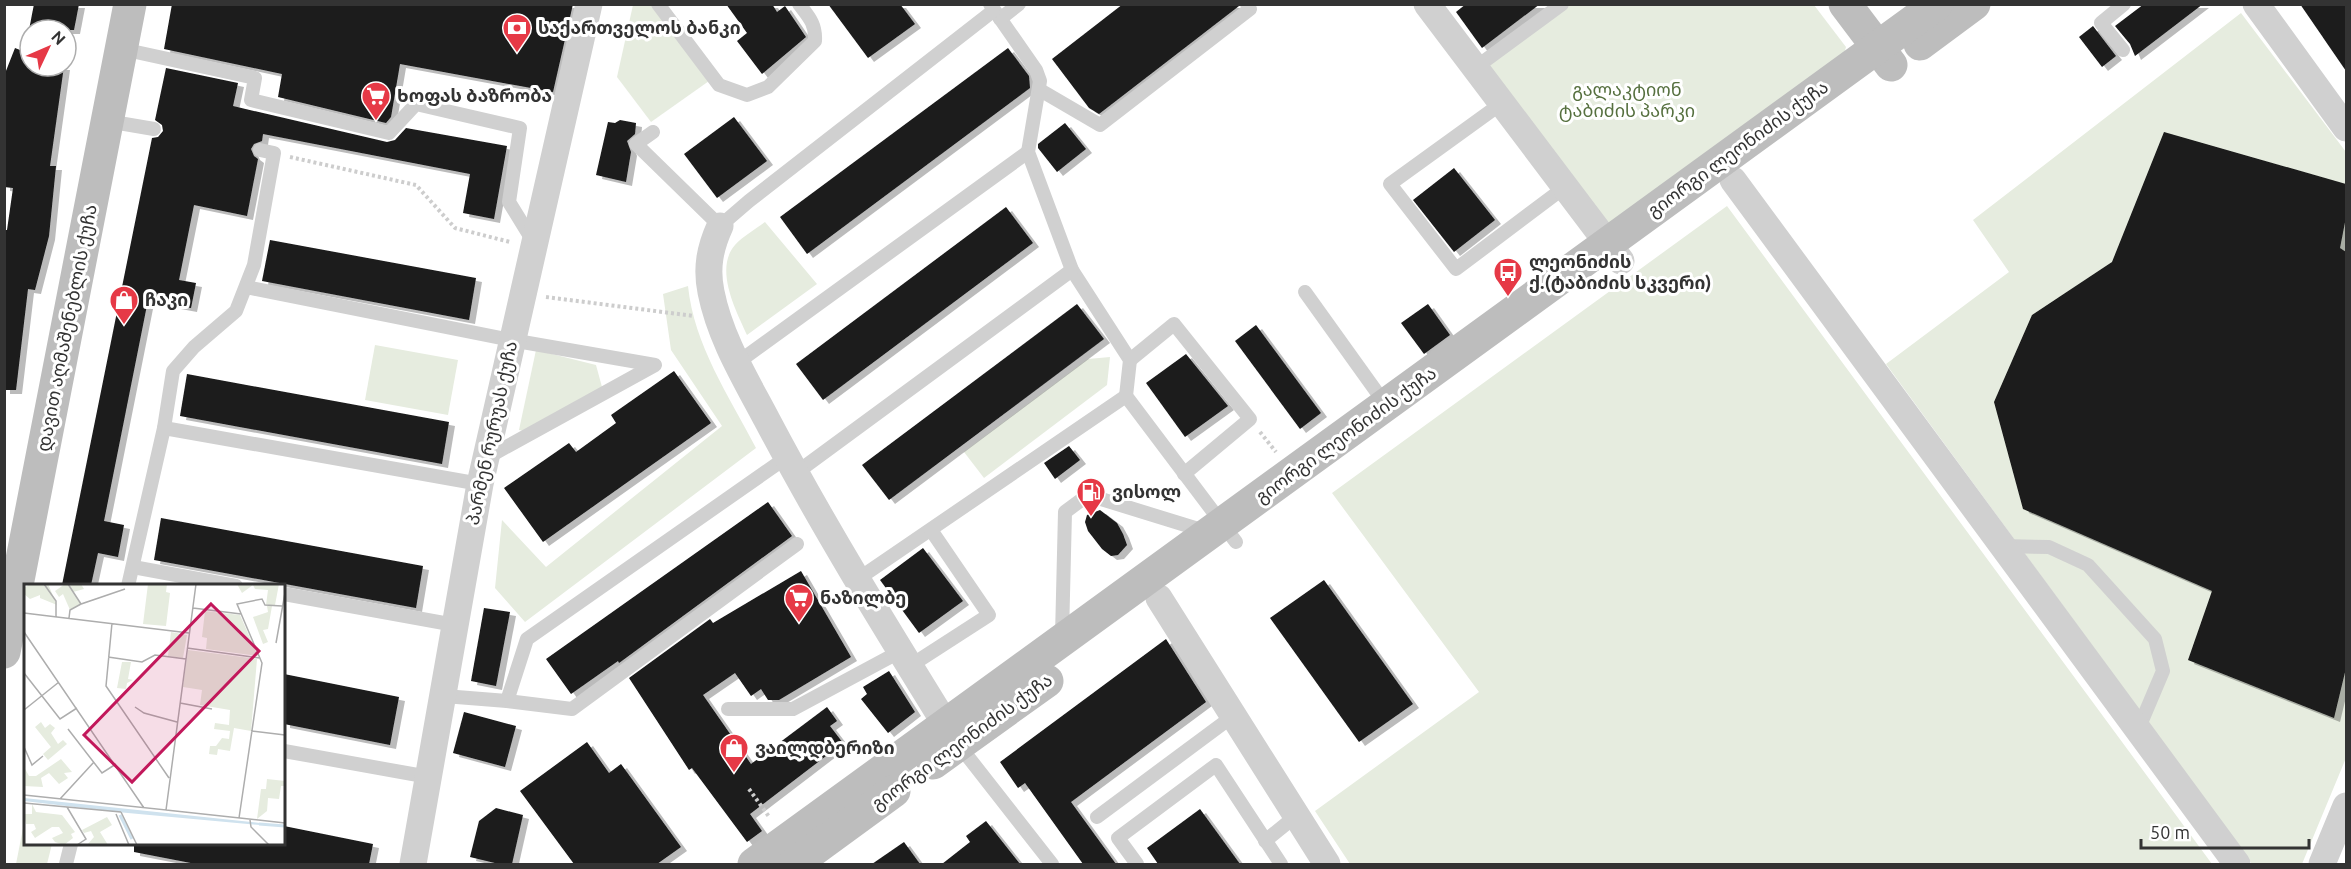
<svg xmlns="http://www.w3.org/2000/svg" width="2351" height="869" viewBox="0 0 2351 869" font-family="Ubuntu,'Noto Sans Georgian',sans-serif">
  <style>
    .green { fill: #e6ecdf }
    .building { fill: #1a1a1a; filter: url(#shadow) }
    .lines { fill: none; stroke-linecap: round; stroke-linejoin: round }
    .path { stroke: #cdcdcd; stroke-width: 4; stroke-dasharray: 3 3; stroke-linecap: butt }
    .lane { stroke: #d0d0d0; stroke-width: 14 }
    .street { stroke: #d0d0d0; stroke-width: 27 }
    .secondary { stroke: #bdbdbd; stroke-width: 33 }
    .labels { text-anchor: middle; stroke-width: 6; stroke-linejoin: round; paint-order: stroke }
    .poi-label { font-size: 18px; font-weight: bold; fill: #333; stroke: #fff; text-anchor: start }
    .park-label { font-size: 18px; fill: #56703f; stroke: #fff }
    .street-label { font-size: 18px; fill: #333; stroke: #fff }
    .inset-river { fill: none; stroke: #cfe2ee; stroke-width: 3 }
    .inset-road { fill: none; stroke: #adadad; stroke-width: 1.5 }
    .view { fill: #c2185b; fill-opacity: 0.15; stroke: #c2185b; stroke-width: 3 }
    .inset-edge { fill: none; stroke: #333; stroke-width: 3 }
  </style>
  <defs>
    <filter id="shadow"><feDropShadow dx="6" dy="4" stdDeviation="0" flood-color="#0004"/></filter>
  </defs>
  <rect width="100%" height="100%" fill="#fff"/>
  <g class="green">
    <polygon points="651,4 709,81 651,122 617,77 633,5"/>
    <polygon points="1570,5 1814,5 1846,47 1842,61 1608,231 1483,69"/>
    <polygon points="2241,13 2346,152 2346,758 2302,864 2252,864 1886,364 2009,272 1973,220"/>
    <polygon points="1727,206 2212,864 1350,864 1315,811 1479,692 1332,493"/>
    <path d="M 765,222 L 817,284 L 747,335 C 736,311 714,269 735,245 C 743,236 756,229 765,222 Z"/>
    <path d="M 688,286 C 694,345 729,396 756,448 L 525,622 L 495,588 L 502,520 L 546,567 L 722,426 L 671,350 L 663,294 Z"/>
    <polygon points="375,345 458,360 448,415 365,400"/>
    <polygon points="536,350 596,365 602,387 524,431 519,430"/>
    <polygon points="1110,357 1107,385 984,478 964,452 1088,359"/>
    <polygon points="25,818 26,844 52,844 47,864 16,864"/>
  </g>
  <g class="building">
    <polygon points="34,4 79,4 74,30 29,30"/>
    <polygon points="172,4 573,4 553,92 400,64 391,117 386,123 278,97 282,74 164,49"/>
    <polygon points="726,4 772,4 777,12 785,6 806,37 762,74 737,41 747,33"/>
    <polygon points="828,4 900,4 915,24 868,58"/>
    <polygon points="1123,4 1238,4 1239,6 1099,114 1089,108 1052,59"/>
    <polygon points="1466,4 1540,4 1482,48 1456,12"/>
    <polygon points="2144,4 2203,4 2135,56 2130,44 2115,26"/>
    <polygon points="2300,4 2346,4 2346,71"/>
    <polygon points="2093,26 2116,56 2102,67 2079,37"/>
    <polygon points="15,48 30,54 30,66 64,66 50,166 56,166 49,236 35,290 28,289 16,390 4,390 4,230 7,230 13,188 4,187 4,76"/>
    <polygon points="1008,48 1029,76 1030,88 807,254 780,217"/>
    <polygon points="166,68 238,83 233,106 387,142 395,140 406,128 507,146 494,219 463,213 470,174 263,134 262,141 254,144 251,149 254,156 258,159 247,216 194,205 179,280 196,283 191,308 148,300 104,521 124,525 118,557 98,553 91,585 62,585 152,138 158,137 163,131 162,125 155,120"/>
    <polygon points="734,117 767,161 717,198 684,154"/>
    <polygon points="620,120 636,123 635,134 627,141 631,152 626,182 596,175 608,122 615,123"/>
    <polygon points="1065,123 1086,149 1057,172 1038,148 1038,144"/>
    <polygon points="2164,132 2346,184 2346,217 2340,248 2346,252 2346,668 2334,718 2188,660 2212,591 2023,509 1994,402 2032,315 2112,262"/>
    <polygon points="1454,168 1495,220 1454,252 1413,200"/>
    <polygon points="1006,207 1033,243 823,400 796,364"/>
    <polygon points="270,240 476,278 469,320 262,281"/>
    <polygon points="1077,304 1104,339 889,500 862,465"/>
    <polygon points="1428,304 1450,335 1424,354 1401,323"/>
    <polygon points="1256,325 1321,413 1300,429 1235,341"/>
    <polygon points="1186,354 1228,406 1185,437 1146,383"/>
    <polygon points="674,371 711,423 543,542 504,488 569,443 576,452 616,423 611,415"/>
    <polygon points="187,374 449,422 442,464 180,416"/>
    <polygon points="1069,446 1080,460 1055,479 1044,463"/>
    <polygon points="768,502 792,536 619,663 618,661 571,694 546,659"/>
    <polygon points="1100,510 1117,523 1123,534 1127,545 1118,555 1111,556 1102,549 1088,531 1085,522 1087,515"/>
    <polygon points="161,518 423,566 416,608 154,560"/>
    <polygon points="923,548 963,601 919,633 880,580"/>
    <polygon points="801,571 851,657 779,700 768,700 761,689 751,696 735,673 703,695 751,764 827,707 837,721 830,726 843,743 750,814 762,831 747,842 692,768 689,770 629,678 710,619 713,623"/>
    <polygon points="1324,580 1413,704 1359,742 1270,618"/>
    <polygon points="484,608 510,612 496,686 471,681"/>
    <polygon points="1166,639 1206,702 1071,802 1116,864 1083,864 1025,783 1018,788 1000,762"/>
    <polygon points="889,671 915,712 888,733 861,699 867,694 863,687"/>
    <polygon points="284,674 399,697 390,745 284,724"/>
    <polygon points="464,712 516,726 505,767 453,753"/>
    <polygon points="587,742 609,773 621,764 681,847 657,864 574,864 520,791"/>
    <polygon points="496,808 523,815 512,864 499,864 470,857 479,821"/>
    <polygon points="1200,809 1240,864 1158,864 1147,848"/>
    <polygon points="986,821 1020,864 942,864 970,842 966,836"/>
    <polygon points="284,826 373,844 369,864 196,864 134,852 134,843 284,843"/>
    <polygon points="904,842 920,864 872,864"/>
  </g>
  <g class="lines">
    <g class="path">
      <polyline points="290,157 416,185 455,228 510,242"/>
      <polyline points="546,297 694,316"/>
      <polyline points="1260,432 1276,452"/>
      <polyline points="749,789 770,818"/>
    </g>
    <g class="lane">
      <path d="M 658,4 L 719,85 L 747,95 L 768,87 L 815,41 C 816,24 809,17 799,4"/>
      <polyline points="990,4 1036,70 1040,81 1028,152 1072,270 1130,360 1126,396 1236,542"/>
      <polyline points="1000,19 1019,4"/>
      <polyline points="122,49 255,78 251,100 389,133 416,104 520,128 509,202 533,241"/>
      <polyline points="2123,50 2101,23 2124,4"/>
      <polyline points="1475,68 1562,4"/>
      <polyline points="1040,90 1100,125 1250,9 1247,4"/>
      <polyline points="1502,103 1390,184 1456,269 1565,187"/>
      <polyline points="107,121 154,129"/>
      <polyline points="653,132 636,144 720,226 749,201 993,11"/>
      <polyline points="246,287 511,340 655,365 488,457"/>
      <polyline points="1305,292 1386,405"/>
      <polyline points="1130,360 1174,324 1250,419 1184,474"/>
      <polyline points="737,363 1028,152"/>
      <polyline points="164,428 480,484"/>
      <polyline points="796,473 1072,270"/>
      <polyline points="2003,546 2049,547 2088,565 2155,639 2163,671 2138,730"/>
      <polyline points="133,567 236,586"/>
      <polyline points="858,579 1126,396"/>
      <polyline points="128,586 164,428 173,371 194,347 236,311 254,265 274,153 260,150"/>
      <polyline points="284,594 455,625"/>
      <polyline points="1062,636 1065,512 1088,495 1208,532"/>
      <polyline points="910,666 989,615 931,530"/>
      <polyline points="444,696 507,701 527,639 787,457"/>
      <polyline points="507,701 572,709 797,544"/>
      <polyline points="728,709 793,709 901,651"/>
      <polyline points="958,744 1052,864"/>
      <polyline points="284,751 429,777"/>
      <polyline points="1097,817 1233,716"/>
      <polyline points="1265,841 1297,815"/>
      <polyline points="66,864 71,844"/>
      <polyline points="1137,864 1118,838 1216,765 1281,864"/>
    </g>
    <g class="street">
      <polyline points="1427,4 1621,261"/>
      <polyline points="2256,4 2346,128"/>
      <polyline points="1733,180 2237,864"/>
      <path d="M 720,226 C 710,248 706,268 711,292 C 720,338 746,380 767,420 C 825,530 891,636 956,741"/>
      <polyline points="1159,598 1327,864"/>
      <polyline points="413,864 480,484 589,4"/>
      <polyline points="2322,864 2346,806"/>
    </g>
    <g class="secondary">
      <polyline points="1845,4 1891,65"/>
      <polyline points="1920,44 1974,4"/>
      <polyline points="4,652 130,4"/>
      <polyline points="933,763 1047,681"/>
      <polyline points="754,864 1937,4"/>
      <polyline points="794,864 894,791"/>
    </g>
  </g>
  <defs>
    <g id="bank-pin" transform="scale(1.5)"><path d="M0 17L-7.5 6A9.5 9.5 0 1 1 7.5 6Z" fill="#e63946" stroke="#fff"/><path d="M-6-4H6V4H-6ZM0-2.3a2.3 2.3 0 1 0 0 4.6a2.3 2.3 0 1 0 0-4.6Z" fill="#fff"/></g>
    <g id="supermarket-pin" transform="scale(1.5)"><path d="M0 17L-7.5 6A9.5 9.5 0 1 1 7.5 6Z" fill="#e63946" stroke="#fff"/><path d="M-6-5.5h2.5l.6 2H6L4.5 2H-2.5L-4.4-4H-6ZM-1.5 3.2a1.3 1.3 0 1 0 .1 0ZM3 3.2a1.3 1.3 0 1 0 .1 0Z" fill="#fff"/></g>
    <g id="bus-pin" transform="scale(1.5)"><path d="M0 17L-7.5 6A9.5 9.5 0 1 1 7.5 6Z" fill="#e63946" stroke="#fff"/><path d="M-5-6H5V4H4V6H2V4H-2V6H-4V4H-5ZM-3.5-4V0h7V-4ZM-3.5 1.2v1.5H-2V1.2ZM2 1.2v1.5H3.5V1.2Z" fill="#fff"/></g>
    <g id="shop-pin" transform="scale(1.5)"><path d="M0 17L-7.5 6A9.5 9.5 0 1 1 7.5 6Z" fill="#e63946" stroke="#fff"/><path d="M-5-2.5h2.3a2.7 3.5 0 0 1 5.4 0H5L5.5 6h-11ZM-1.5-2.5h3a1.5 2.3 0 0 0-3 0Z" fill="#fff"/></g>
    <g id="fuel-pin" transform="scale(1.5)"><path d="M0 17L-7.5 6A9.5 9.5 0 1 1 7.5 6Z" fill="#e63946" stroke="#fff"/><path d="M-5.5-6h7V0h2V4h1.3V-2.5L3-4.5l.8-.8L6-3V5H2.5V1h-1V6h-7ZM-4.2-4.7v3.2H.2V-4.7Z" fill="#fff"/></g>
  </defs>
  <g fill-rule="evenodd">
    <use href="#bank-pin" x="517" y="28"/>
    <use href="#supermarket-pin" x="376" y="96"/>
    <use href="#bus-pin" x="1508" y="272"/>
    <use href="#shop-pin" x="124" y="300"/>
    <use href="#fuel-pin" x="1091" y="492"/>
    <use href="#supermarket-pin" x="799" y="598"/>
    <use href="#shop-pin" x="734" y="748"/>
  </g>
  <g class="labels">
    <g class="poi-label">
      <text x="538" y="34">საქართველოს ბანკი</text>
      <text x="397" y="102">Ხოფას Ბაზრობა</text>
      <text x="1529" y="268">ლეონიძის<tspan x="1529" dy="21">ქ.(ტაბიძის სკვერი)</tspan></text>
      <text x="145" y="306">ჩაკი</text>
      <text x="1112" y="498">ვისოლ</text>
      <text x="820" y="604">ნაზილბე</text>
      <text x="755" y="754">ვაილდბერიზი</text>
    </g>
    <g class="park-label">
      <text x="1627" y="96">გალაკტიონ<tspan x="1627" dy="21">ტაბიძის პარკი</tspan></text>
    </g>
    <g class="street-label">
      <text transform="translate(1738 149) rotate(-36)" y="6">გიორგი ლეონიძის ქუჩა</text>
      <text transform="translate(67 328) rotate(-79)" y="6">დავით აღმაშენებლის ქუჩა</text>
      <text transform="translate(492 433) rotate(-78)" y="6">პარმენ რურუას ქუჩა</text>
      <text transform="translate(1346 435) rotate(-36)" y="6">გიორგი ლეონიძის ქუჩა</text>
      <text transform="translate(962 742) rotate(-36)" y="6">გიორგი ლეონიძის ქუჩა</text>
    </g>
  </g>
  <g transform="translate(24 584)">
    <rect width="261" height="261" fill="#fff"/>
    <path d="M 6,0 L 24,0 L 33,21 L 16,14 L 16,11 L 6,15 L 0,10 L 0,4 ZM 41,0 L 57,0 L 60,5 L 49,8 L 57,20 L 46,26 L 39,10 L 35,13 L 31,7 ZM 124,0 L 143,0 L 142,8 L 146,9 L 142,42 L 119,40 ZM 213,0 L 255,0 L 251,21 L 242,21 L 244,6 L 231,5 L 229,1 L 218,9 ZM 243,22 L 248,22 L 244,45 L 239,46 L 244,58 L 239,60 L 229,33 L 244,28 ZM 181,27 L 216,31 L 234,72 L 182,65 L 183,54 L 178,53 ZM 147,48 L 163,51 L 159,74 L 144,72 ZM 164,66 L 233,75 L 227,147 L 210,144 L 206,167 L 194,165 L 193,171 L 185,170 L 186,162 L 192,162 L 198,154 L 205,155 L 206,147 L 190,145 L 191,139 L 205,141 L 206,126 L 176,121 L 178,106 L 159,103 ZM 98,78 L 107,78 L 104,95 L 109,96 L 103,99 L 102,105 L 93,104 ZM 17,138 L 21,144 L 26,140 L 31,144 L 27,149 L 34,160 L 39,156 L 43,160 L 24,176 L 19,170 L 27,163 L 11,143 ZM 37,175 L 48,188 L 40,189 L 44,194 L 35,200 L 25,189 L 17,194 L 19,203 L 0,202 L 0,183 L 5,192 L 12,192 ZM 243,195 L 261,197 L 261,202 L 257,202 L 255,215 L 244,214 L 243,227 L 233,235 L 237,205 L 242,205 ZM 8,220 L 12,228 L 38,231 L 51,248 L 47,250 L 49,254 L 40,261 L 31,258 L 28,254 L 39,249 L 35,243 L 28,243 L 11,254 L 7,248 L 12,245 L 10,240 L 2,240 L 0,230 L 8,230 ZM 83,233 L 88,241 L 76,248 L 84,261 L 63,261 L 70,253 L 67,247 L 60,249 L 58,246 Z" fill="#e6ecdf"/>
    <path d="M 0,214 L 236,239 L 236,241 L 93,228 L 0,217 Z" fill="#cfe2ee"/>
    <path class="inset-river" d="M 96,231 L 108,255M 235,240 L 261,242"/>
    <path class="inset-road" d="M 20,0 L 32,17 L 32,33M 44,0 L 57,20 L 101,5M 169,24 L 217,30M 0,29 L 165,49M 45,34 L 46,26 L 57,20M 88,39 L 82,102 L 145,194M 0,48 L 120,224M 252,59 L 261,9M 163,64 L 236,74M 84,73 L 118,78 L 131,71 L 162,75M 0,89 L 36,135 L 53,124M 156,119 L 188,125M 111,123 L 120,129 L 153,138M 0,126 L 35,98M 44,145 L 78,189 L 92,180M 227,147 L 261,151M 0,163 L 8,181 L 19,172M 0,211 L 142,226 L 172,0M 36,215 L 70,178M 0,219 L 97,228M 43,223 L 62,255 L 53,261M 142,226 L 261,239M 97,228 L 113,261M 92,230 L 105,261M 215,234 L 238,79 L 213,20 L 238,15 L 241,21 L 258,22M 226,236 L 227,243 L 245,261"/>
    <path class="view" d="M 187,20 L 235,67 L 108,198 L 60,151 Z"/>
    <rect width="261" height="261" class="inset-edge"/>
  </g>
  <rect width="2351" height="869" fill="none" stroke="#333333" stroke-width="12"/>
  <g transform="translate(48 48) rotate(46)"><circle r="28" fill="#ffffff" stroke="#adadad" stroke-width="1.5"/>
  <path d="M0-4.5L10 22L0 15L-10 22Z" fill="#e63946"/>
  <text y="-9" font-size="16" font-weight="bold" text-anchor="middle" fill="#333333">N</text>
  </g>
  <path d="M2141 839v9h168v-9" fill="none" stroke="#333333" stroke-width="3"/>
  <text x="2150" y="839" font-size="18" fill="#333333" stroke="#ffffff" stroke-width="4.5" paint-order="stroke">50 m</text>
</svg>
